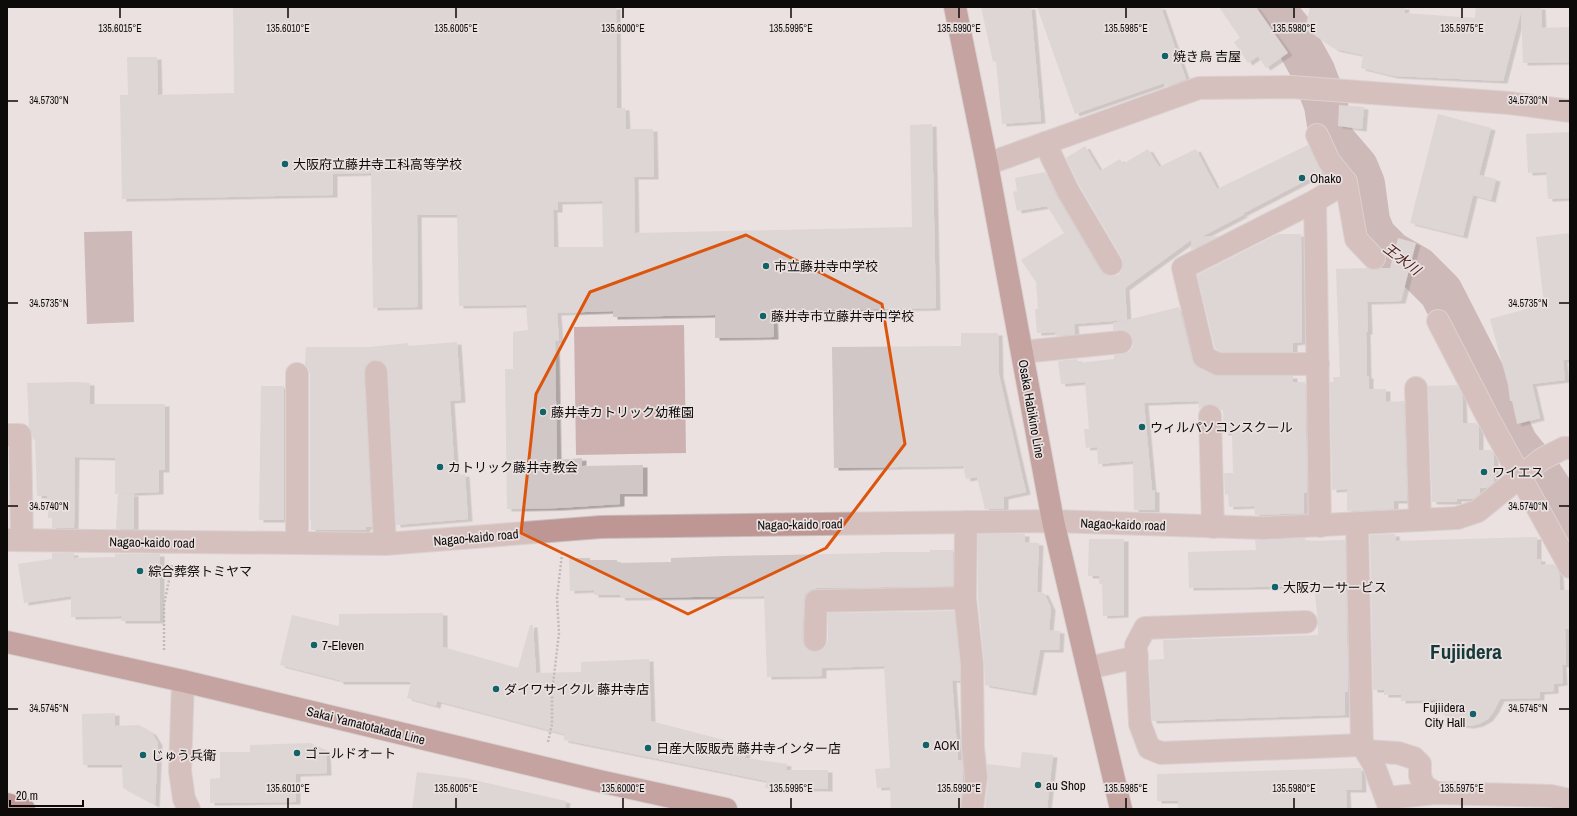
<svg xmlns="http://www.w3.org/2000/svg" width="1577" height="816" viewBox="0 0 1577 816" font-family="'Archivo Narrow','Noto Sans JP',sans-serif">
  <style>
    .green { fill: #ccb1b0 }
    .water { fill: #aa8886 }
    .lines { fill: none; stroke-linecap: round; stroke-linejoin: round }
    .river { stroke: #aa8886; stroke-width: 44 }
    .building { fill: #d0c7c6; fill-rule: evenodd; filter: url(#shadow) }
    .minor-casing { stroke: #c7bfbe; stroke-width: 24 }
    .major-casing { stroke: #c7bfbe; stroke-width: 24 }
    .highway-casing { stroke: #c7bfbe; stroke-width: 24 }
    .path { stroke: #928b8b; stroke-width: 2.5; stroke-dasharray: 2 2; stroke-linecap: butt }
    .minor { stroke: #be9795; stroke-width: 22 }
    .major { stroke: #985755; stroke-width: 22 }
    .highway { stroke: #893f3e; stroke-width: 22 }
    .marked { fill: none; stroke: #dd550c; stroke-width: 3; stroke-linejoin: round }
    .ticks { fill: none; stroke: #0d0a0a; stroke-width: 1.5 }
    .poi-dot { fill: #126268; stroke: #eae1e0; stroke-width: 1.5 }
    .labels { text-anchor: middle; stroke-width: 3.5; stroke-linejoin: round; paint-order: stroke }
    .poi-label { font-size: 13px; fill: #0d0a0a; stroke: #eae1e0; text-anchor: start }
    .street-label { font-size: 13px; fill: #0d0a0a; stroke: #eae1e0 }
    .water-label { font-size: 14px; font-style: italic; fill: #471819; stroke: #eae1e0 }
    .town-label { font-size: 21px; font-weight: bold; fill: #16393c; stroke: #eae1e0 }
    .ticks-label { font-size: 10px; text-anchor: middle; fill: #0d0a0a; stroke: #eae1e0; stroke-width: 3.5; stroke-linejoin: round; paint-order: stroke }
  </style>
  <defs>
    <filter id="shadow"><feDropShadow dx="4.5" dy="2.5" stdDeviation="0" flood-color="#0004"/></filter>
  </defs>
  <rect width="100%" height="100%" fill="#eae1e0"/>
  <polygon class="green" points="684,325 686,453 576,455 574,327"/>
  <polygon class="water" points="132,231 134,322 87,324 84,232"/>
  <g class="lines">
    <polyline class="river" points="1271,7 1291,31 1313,71 1326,105 1331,138 1356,167 1363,184 1368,221 1374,236 1391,253 1417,268 1441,292 1489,386 1516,444 1540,474 1565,512 1570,524"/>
  </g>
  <g class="building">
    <path d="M 233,7 L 616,7 L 617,108 L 625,108 L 626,129 L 653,129 L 654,177 L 634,177 L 635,233 L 912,227 L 910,125 L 932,124 L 936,308 L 773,311 L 774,337 L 715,338 L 715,315 L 613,317 L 613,311 L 557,313 L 559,341 L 555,341 L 557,460 L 582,458 L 582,466 L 643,465 L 643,494 L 620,494 L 620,504 L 558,508 L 507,509 L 505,369 L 513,369 L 513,332 L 528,330 L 526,305 L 459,306 L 457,215 L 417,215 L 418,307 L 373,308 L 371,173 L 333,174 L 333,195 L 122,199 L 120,95 L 128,95 L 127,57 L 157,57 L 158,95 L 234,93 ZM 602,201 L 603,247 L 554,247 L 553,210 L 558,210 L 558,202 Z"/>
    <polygon points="981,7 1031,7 1041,121 1002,124 996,61 993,62"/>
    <polygon points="1037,7 1161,7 1186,79 1165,87 1164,83 1075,114"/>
    <polygon points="1219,7 1256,7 1288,53 1266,68 1258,56 1248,63 1234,42 1240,38"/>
    <polygon points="1310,7 1405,7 1404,13 1475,18 1476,7 1541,7 1542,28 1570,27 1570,62 1523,63 1521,12 1503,81 1394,76 1361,68 1363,55 1335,49 1305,29"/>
    <polygon points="1339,105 1364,107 1362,129 1338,126"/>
    <polygon points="1438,114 1491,128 1479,175 1496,179 1491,200 1473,195 1463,236 1410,223"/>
    <polygon points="1570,132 1570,198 1548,199 1546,172 1528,173 1526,134"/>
    <polygon points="1308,145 1318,166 1322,172 1240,215 1245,214 1201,237 1219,236 1191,250 1191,240 1125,288 1127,320 1179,307 1192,360 1194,364 1198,368 1218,376 1293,376 1293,382 1305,382 1307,490 1307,493 1304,493 1304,513 1255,515 1254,506 1229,507 1228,494 1225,495 1224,473 1233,473 1232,432 1224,433 1223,409 1210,404 1204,405 1199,409 1198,401 1144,403 1152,490 1155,490 1155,510 1134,510 1133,461 1098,464 1097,447 1086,448 1084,429 1089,429 1085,382 1061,384 1058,361 1077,359 1078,363 1114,359 1114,355 1129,352 1133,347 1133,340 1131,335 1126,331 1113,330 1113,323 1126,320 1074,324 1075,334 1056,336 1055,332 1037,333 1035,309 1038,309 1036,282 1021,260 1064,233 1047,206 1017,211 1013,192 1017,191 1015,178 1045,172 1057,197 1100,270 1105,275 1112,276 1118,275 1122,270 1123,264 1122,258 1079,185 1066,158 1085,146 1100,171 1120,159 1123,164 1148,149 1159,167 1196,149 1217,189"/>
    <polygon points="1570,233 1570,359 1563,360 1565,380 1532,384 1540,418 1517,424 1512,401 1510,401 1508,385 1490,319 1544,304 1536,237"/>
    <polygon points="1278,234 1301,234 1302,342 1293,343 1293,352 1221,352 1215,348 1197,275"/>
    <polygon points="1398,238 1416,243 1401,301 1367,302 1368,332 1366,332 1367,376 1369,376 1369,389 1386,389 1386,402 1404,401 1407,501 1394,501 1394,509 1347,511 1347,489 1332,490 1330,382 1334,382 1333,377 1340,377 1336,269 1368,268 1377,270 1381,268 1390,268"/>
    <polygon points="961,333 998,333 999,375 1026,492 1004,497 1004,509 985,509 977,477 966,479 963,466 834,468 832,347 961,346"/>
    <polygon points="457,342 461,400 450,401 455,475 465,474 468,519 396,525 388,371 387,366 382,361 375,360 369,362 365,366 364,373 372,527 366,527 366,530 311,530 311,520 310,520 310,374 308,368 305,365 306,347 370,347 408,343 408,346"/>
    <polygon points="74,382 90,383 90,404 165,404 165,470 159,470 159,492 115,494 115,458 75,457 74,528 52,528 52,518 48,518 47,496 37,496 35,439 33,440 32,434 29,427 27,383"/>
    <polygon points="1457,385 1462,394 1463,423 1476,423 1479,427 1479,450 1491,450 1494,454 1494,482 1486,488 1480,488 1480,493 1473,499 1457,499 1457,502 1432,502 1428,386"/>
    <polygon points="261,386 284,386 284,520 259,520"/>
    <polygon points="118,494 134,494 134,529 116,529"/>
    <polygon points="978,534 1025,534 1025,542 1039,543 1037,592 1044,593 1051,608 1049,630 1060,631 1059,650 1040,650 1032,693 985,685 984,663 978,597"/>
    <polygon points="1395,534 1396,541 1537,537 1537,559 1541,559 1541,565 1554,564 1559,573 1560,590 1569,590 1570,629 1565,629 1566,665 1562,665 1563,683 1554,684 1554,691 1540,692 1540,698 1500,699 1494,711 1488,719 1479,724 1470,726 1459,725 1449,720 1441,712 1436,700 1401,701 1401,695 1384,695 1384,690 1373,690 1370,535"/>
    <polygon points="1305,538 1305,541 1345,540 1348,691 1345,692 1345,715 1152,721 1149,660 1164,659 1163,640 1318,635 1318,621 1314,586 1189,588 1188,552 1256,550 1255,540"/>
    <polygon points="1089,539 1124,539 1124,615 1103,616 1102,584 1099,584 1099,576 1088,576"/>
    <polygon points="930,550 953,550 953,586 816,588 810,590 805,594 804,601 802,640 804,646 809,651 815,652 821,651 825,647 828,640 828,613 954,611 960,665 960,681 952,680 958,760 962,761 963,777 960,809 891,809 890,787 877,788 875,769 890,768 884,666 822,668 822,676 767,677 764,596 621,598 620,595 594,595 594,590 570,591 569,558 590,558 590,560 617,560 617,563 671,562 671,558 724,556 880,553 880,552 930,552"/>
    <polygon points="52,553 74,553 74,558 115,557 115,554 160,554 160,621 121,621 121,616 71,617 71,596 24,603 18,564 52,559"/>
    <polygon points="443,613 443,647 518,668 530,625 533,625 536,673 581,672 581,662 649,659 651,721 747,746 745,758 787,764 786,770 828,770 828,789 765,788 767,781 564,740 564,734 437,701 436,706 407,698 411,682 339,682 339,680 280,665 292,615 339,626 339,614"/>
    <polygon points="115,713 115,726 139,725 152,733 158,743 155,805 123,788 122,765 83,765 82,714"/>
    <polygon points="310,743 326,750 327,773 296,774 296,802 210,803 210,779 220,778 220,752 250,752 250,745"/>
    <polygon points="1022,752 1053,755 1047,809 985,809 988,779 987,764 1020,768"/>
    <polygon points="1361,768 1362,790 1346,790 1347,809 1178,809 1178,801 1157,801 1157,774"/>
    <polygon points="417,772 465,778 566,801 565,809 412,809"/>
  </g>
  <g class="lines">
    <g class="minor-casing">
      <g id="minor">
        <polyline points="1317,135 1329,161 1346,182 1356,239 1374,258"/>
        <polyline points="1045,143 1068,191 1111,264"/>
        <polyline points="987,164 1199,88 1291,87 1509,103 1570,111"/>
        <polyline points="1315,201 1320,526"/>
        <polyline points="1438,321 1488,418 1570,567"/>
        <polyline points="1022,352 1121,342"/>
        <polyline points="1318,364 1218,364 1204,357 1183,268 1315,201 1346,182"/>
        <polyline points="376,372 385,544"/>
        <polyline points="1416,388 1420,520"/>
        <polyline points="1210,416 1213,527"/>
        <polyline points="7,435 20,435 22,540"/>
        <polyline points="1357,524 1362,745 1373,763 1390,809"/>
        <polyline points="7,540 385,544 601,527 1053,521 1264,528 1457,518 1478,511 1542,459 1564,448 1570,448"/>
        <polyline points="297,543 297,374"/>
        <polyline points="965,598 972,664 973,747 976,777 972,809"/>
        <polyline points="1306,622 1145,628 1136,645 1140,724 1149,748 1161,753 1362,745"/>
        <polyline points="815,640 816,601 965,598 966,522"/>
        <polyline points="1088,668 1137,657"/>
        <polyline points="183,681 180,771 184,799 189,809"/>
        <polyline points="1367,751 1398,753 1414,758 1420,764 1420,776 1424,786 1436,793"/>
        <polyline points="1386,798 1436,793 1551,796 1570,800"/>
      </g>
    </g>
    <g class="major-casing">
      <g id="major">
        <polyline points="955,7 987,164 1053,521 1121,809"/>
        <polyline points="7,642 183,681 599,781 726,809"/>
      </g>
    </g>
    <g class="highway-casing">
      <polyline id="highway" points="7,804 24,809"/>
    </g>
    <g class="path">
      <polyline points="164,650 164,605 172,565"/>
      <polyline points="548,742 552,724 552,693 559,633 557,598 562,554"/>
    </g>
    <use href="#minor" class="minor"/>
    <use href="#major" class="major"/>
    <use href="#highway" class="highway"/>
  </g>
  <path d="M0 0H1577V816H0ZM 746,235 L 882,304 L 905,444 L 826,548 L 688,614 L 521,533 L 536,394 L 590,292 Z" fill="#eae1e0" fill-opacity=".55" fill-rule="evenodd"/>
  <path class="marked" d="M 746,235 L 882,304 L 905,444 L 826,548 L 688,614 L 521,533 L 536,394 L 590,292 Z"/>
  <path class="ticks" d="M 120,8 L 120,18M 288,8 L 288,18M 456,8 L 456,18M 623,8 L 623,18M 791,8 L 791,18M 959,8 L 959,18M 1126,8 L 1126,18M 1294,8 L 1294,18M 1462,8 L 1462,18M 8,101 L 18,101M 1559,101 L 1569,101M 8,303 L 18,303M 1559,303 L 1569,303M 8,506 L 18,506M 1559,506 L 1569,506M 8,709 L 18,709M 1559,709 L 1569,709M 288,798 L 288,808M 456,798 L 456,808M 623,798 L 623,808M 791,798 L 791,808M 959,798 L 959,808M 1126,798 L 1126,808M 1294,798 L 1294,808M 1462,798 L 1462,808"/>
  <g class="poi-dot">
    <circle cx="1165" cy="56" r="4"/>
    <circle cx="285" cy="164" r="4"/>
    <circle cx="1302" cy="178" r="4"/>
    <circle cx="766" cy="266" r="4"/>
    <circle cx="763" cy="316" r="4"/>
    <circle cx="543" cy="412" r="4"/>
    <circle cx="1142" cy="427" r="4"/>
    <circle cx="440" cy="467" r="4"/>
    <circle cx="1484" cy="472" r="4"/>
    <circle cx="140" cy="571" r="4"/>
    <circle cx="1275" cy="587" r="4"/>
    <circle cx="314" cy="645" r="4"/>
    <circle cx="496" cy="689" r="4"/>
    <circle cx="1473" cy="714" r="4"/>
    <circle cx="926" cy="745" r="4"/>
    <circle cx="648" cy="748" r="4"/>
    <circle cx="297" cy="753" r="4"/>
    <circle cx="143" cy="755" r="4"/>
    <circle cx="1038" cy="785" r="4"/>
  </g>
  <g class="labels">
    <g class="poi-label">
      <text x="1173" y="61">焼き鳥 吉屋</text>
      <text x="293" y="169">大阪府立藤井寺工科高等学校</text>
      <text x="1310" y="183">Ohako</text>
      <text x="774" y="271">市立藤井寺中学校</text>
      <text x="771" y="321">藤井寺市立藤井寺中学校</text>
      <text x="551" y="417">藤井寺カトリック幼稚園</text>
      <text x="1150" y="432">ウィルパソコンスクール</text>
      <text x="448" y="472">カトリック藤井寺教会</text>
      <text x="1492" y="477">ワイエス</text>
      <text x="148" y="576">綜合葬祭トミヤマ</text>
      <text x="1283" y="592">大阪カーサービス</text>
      <text x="322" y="650">7-Eleven</text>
      <text x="504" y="694">ダイワサイクル 藤井寺店</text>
      <text x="1465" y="712" text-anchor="end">Fujiidera<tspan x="1465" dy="15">City Hall</tspan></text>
      <text x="934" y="750">AOKI</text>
      <text x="656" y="753">日産大阪販売 藤井寺インター店</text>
      <text x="305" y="758">ゴールドオート</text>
      <text x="151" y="760">じゅう兵衛</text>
      <text x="1046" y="790">au Shop</text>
    </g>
    <g class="street-label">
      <text transform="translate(1032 409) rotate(80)" y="5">Osaka Habikino Line</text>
      <text transform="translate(800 524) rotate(-1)" y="5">Nagao-kaido road</text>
      <text transform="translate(1123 524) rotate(2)" y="5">Nagao-kaido road</text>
      <text transform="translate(476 537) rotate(-5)" y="5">Nagao-kaido road</text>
      <text transform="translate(152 542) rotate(1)" y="5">Nagao-kaido road</text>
      <text transform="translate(366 725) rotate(14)" y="5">Sakai Yamatotakada Line</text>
    </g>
    <g class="water-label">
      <text transform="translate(1402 259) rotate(37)" y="5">王水川</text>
    </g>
    <g class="town-label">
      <text x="1466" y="659">Fujiidera</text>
    </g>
  </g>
  <g class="ticks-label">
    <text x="120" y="32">135.6015°E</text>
    <text x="288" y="32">135.6010°E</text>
    <text x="456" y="32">135.6005°E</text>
    <text x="623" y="32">135.6000°E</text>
    <text x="791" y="32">135.5995°E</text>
    <text x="959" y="32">135.5990°E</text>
    <text x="1126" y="32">135.5985°E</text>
    <text x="1294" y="32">135.5980°E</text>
    <text x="1462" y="32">135.5975°E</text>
    <text x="1528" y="104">34.5730°N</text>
    <text x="49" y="104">34.5730°N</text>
    <text x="1528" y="307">34.5735°N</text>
    <text x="49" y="307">34.5735°N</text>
    <text x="1528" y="510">34.5740°N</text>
    <text x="49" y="510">34.5740°N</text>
    <text x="1528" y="712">34.5745°N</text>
    <text x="49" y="712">34.5745°N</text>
    <text x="288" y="792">135.6010°E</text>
    <text x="456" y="792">135.6005°E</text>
    <text x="623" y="792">135.6000°E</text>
    <text x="791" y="792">135.5995°E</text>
    <text x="959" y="792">135.5990°E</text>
    <text x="1126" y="792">135.5985°E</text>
    <text x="1294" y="792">135.5980°E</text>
    <text x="1462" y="792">135.5975°E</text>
  </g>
  <rect width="1577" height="816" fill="none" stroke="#0d0a0a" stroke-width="16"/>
  <path d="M10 800v6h73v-6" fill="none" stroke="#0d0a0a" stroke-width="2"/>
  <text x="16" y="800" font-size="12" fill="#0d0a0a" stroke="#eae1e0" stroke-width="3" paint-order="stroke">20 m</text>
</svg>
